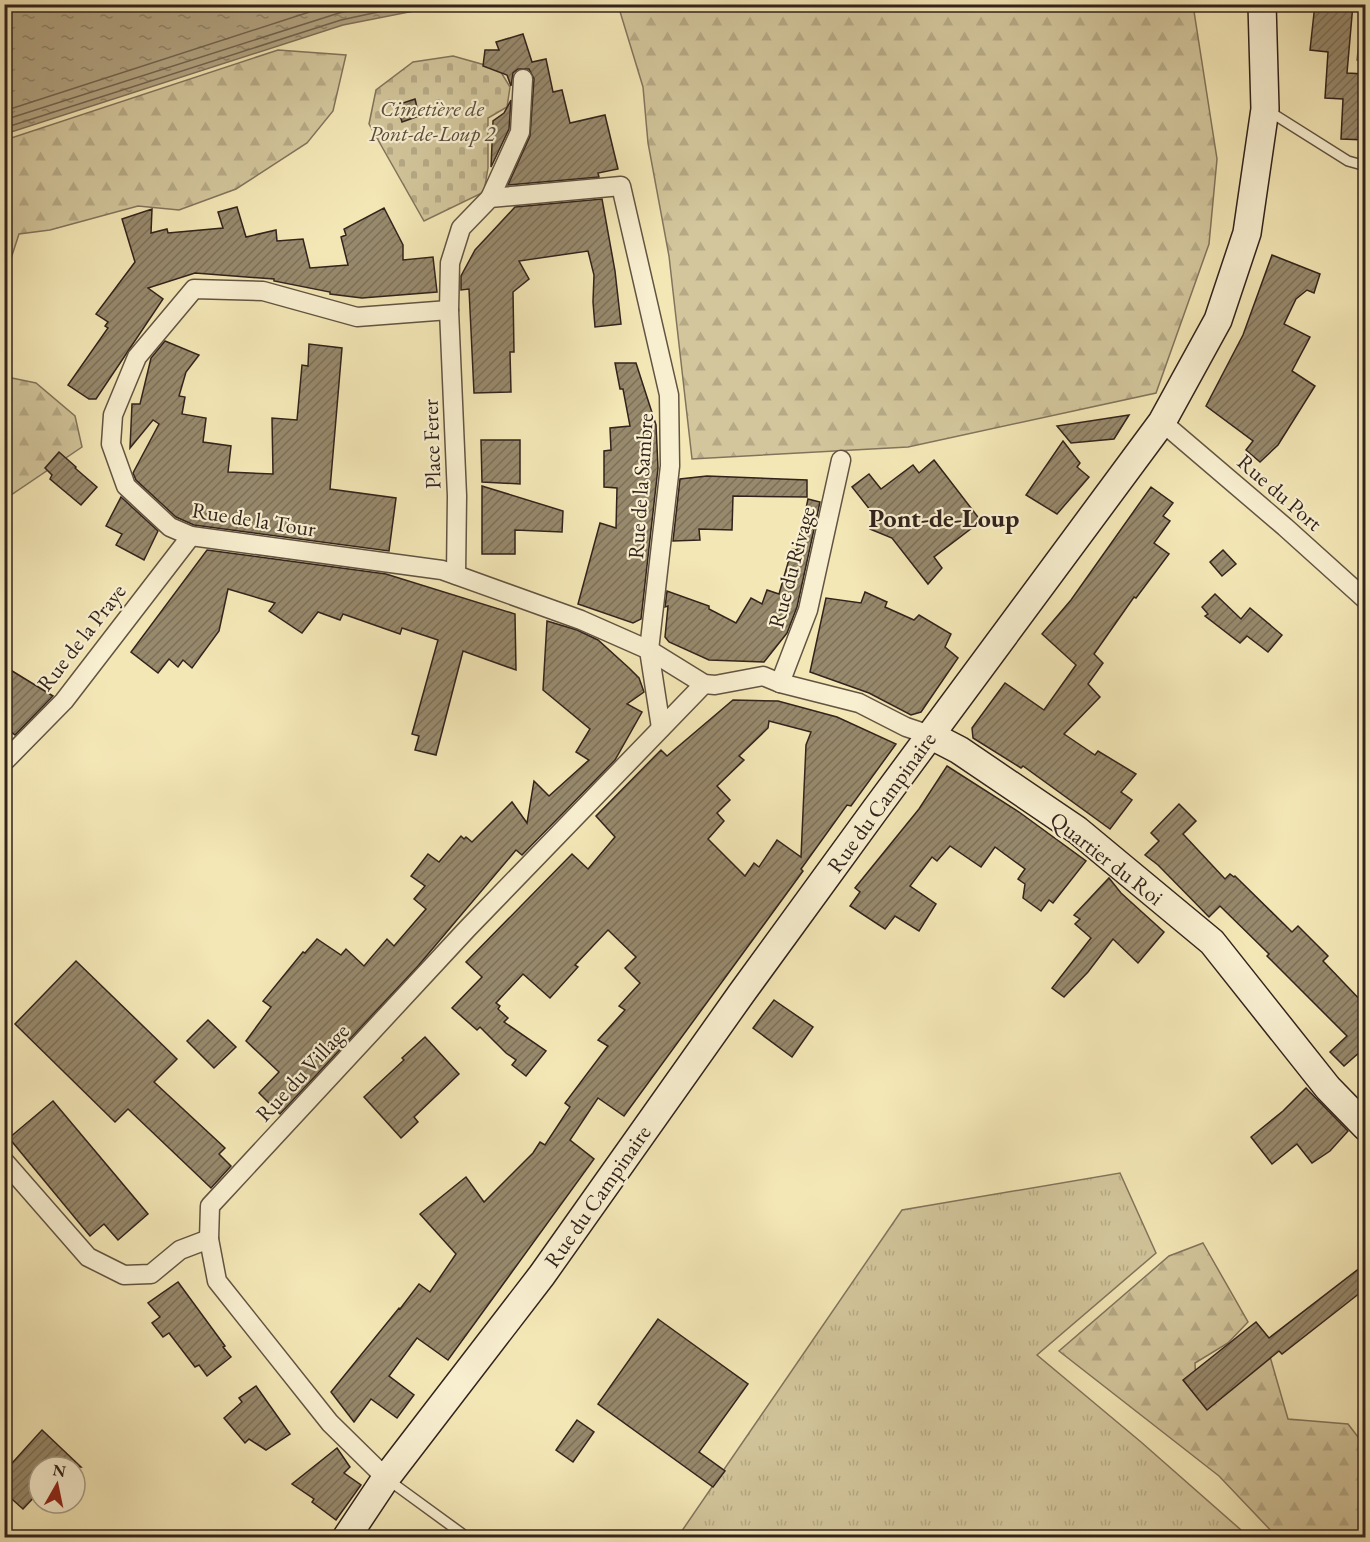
<svg xmlns="http://www.w3.org/2000/svg" width="1370" height="1542" viewBox="0 0 1370 1542" font-family="'EB Garamond',serif">
  <style>
    .grass { fill: url(#grass-tufts); stroke: #82745c; stroke-width: 1.5 }
    .forest { fill: url(#forest-firs); stroke: #82745c; stroke-width: 1.5 }
    .cemetery { fill: url(#cemetery-stones); stroke: #82745c; stroke-width: 1.5 }
    .water { fill: url(#water-ripples); stroke: #7f7059; stroke-width: 1.5 }
    .lines { fill: none; stroke-linecap: round; stroke-linejoin: round }
    .shore { stroke: #72644f; stroke-width: 1.5 }
    .building { fill: url(#building-hatch); stroke: #32231c; stroke-width: 1.5; fill-rule: evenodd }
    .lane-casing { stroke: #625442; stroke-width: 12 }
    .street-casing { stroke: #625442; stroke-width: 21 }
    .secondary-casing { stroke: #32231c; stroke-width: 30 }
    .lane { stroke: #f8efd0; stroke-width: 9 }
    .street { stroke: #f8efd0; stroke-width: 18 }
    .secondary { stroke: #f8efd0; stroke-width: 27 }
    .labels { text-anchor: middle; stroke-width: 4.5; stroke-linejoin: round; paint-order: stroke }
    .park-label { font-size: 22px; font-style: italic; fill: #5a4c3c; stroke: #f8efd0 }
    .street-label { font-size: 22px; fill: #32231c; stroke: #f8efd0 }
    .quarter-label { font-size: 26px; font-weight: bold; fill: #32231c; stroke: #f8efd0 }
  </style>
  <defs>
    <pattern id="grass-tufts" width="24" height="20" patternUnits="userSpaceOnUse" patternTransform="scale(1.5)"><rect width="24" height="20" fill="#d3c69c"/><path d="M3 7l-1-3M5 7V3M7 7l1-3M15 17l-1-3M17 17v-4M19 17l1-3" fill="none" stroke="#b6aa86"/></pattern>
    <pattern id="forest-firs" width="22" height="20" patternUnits="userSpaceOnUse" patternTransform="scale(1.5)"><rect width="22" height="20" fill="#d3c69c"/><path d="M5 1l3.5 6h-7zM16 11l3.5 6h-7z" fill="#b6aa86"/></pattern>
    <pattern id="cemetery-stones" width="16" height="16" patternUnits="userSpaceOnUse" patternTransform="scale(1.5)"><rect width="16" height="16" fill="#d3c69c"/><path d="M2 7V4a2 2 0 0 1 4 0v3zM10 15v-3a2 2 0 0 1 4 0v3z" fill="#b6aa86"/></pattern>
    <pattern id="water-ripples" width="26" height="14" patternUnits="userSpaceOnUse" patternTransform="scale(1.5)"><rect width="26" height="14" fill="#b2a482"/><path d="M2 4q2-2 4 0t4 0M15 11q2-2 4 0t4 0" fill="none" stroke="#91856a"/></pattern>
    <pattern id="building-hatch" width="6" height="6" patternUnits="userSpaceOnUse" patternTransform="scale(1.5)"><rect width="6" height="6" fill="#97896c"/><path d="M-1 1l2-2M0 6l6-6M5 7l2-2" fill="none" stroke="#7c7058"/></pattern>
  </defs>
  <rect width="100%" height="100%" fill="#f4e7b6"/>
  <filter id="stains"><feTurbulence type="fractalNoise" baseFrequency=".00333" numOctaves="4"/><feColorMatrix values="0 0 0 0 .2 0 0 0 0 .09 0 0 0 0 .02 0 0 0 .5 -.17"/></filter>
  <radialGradient id="worn" r=".72"><stop offset=".6" stop-color="#630" stop-opacity="0"/><stop offset="1" stop-color="#630" stop-opacity=".3"/></radialGradient>
  <polygon class="grass" points="1120,1173 1156,1253 1037,1355 1141,1442 1249,1537 677,1538 902,1210"/>
  <g class="forest">
    <polygon points="618,5 1193,5 1217,159 1209,244 1156,393 908,447 692,459 669,256 648,143 643,87"/>
    <polygon points="278,50 346,55 333,111 307,143 236,189 179,210 138,206 50,230 19,234 5,277 5,140"/>
    <polygon points="7,377 36,383 75,416 82,447 5,499 4,382"/>
    <polygon points="1203,1243 1248,1322 1228,1343 1195,1363 1196,1386 1269,1353 1288,1419 1348,1424 1365,1446 1365,1537 1277,1537 1219,1476 1059,1351 1169,1256"/>
  </g>
  <polygon class="cemetery" points="453,56 499,69 510,87 507,107 488,118 488,168 484,192 424,221 369,124 376,90 413,62"/>
  <g class="water">
    <polygon points="5,4 445,4 445,5 343,25 5,134"/>
    <polygon points="1363,5 1366,5 1365,61 1357,60"/>
  </g>
  <g class="lines">
    <g class="shore">
      <polyline points="4,111 334,4"/>
      <polyline points="4,120 339,13 378,4"/>
      <polyline points="4,128 341,20 415,4"/>
    </g>
  </g>
  <g class="building">
    <polygon points="1315,4 1353,4 1347,73 1365,74 1365,140 1341,139 1343,99 1325,98 1328,52 1310,50"/>
    <polygon points="523,34 532,62 546,59 553,92 562,90 570,123 605,115 618,169 598,173 599,177 508,185 530,136 534,79 529,69 518,69 513,73 511,86 507,75 483,66 485,50 499,50 496,42"/>
    <polygon points="415,99 419,116 402,122 397,105"/>
    <polygon points="511,100 509,129 491,167 493,121 504,113"/>
    <polygon points="602,199 615,271 621,324 595,327 593,302 594,275 588,251 519,261 529,279 513,292 514,352 510,352 511,392 474,393 469,289 461,290 461,276 475,250 515,207"/>
    <polygon points="237,207 246,237 276,230 277,241 303,239 310,268 348,265 341,237 346,235 344,229 384,208 403,245 403,260 433,257 437,292 362,298 330,294 330,292 274,281 274,279 195,273 148,288 163,299 96,399 89,399 68,385 108,328 105,326 108,322 96,314 135,262 122,219 152,209 151,233 167,229 168,233 223,228 218,212"/>
    <polygon points="1272,255 1320,274 1314,293 1307,290 1296,299 1284,324 1310,337 1292,371 1315,386 1278,445 1260,462 1246,450 1253,441 1206,406 1243,335"/>
    <polygon points="165,341 199,355 186,372 179,396 185,397 182,414 206,418 203,442 231,446 228,472 273,474 272,418 297,420 302,365 308,366 309,344 342,348 330,489 396,498 389,551 194,525 176,517 136,480 133,473 159,424 153,420 130,448 132,404 140,404 151,358"/>
    <polygon points="615,363 636,363 656,425 658,468 641,619 633,623 578,604 600,523 616,528 617,488 604,487 604,451 611,450 610,428 630,426 623,389 620,389"/>
    <polygon points="1129,415 1114,439 1071,443 1057,426"/>
    <polygon points="481,440 520,440 520,484 482,482"/>
    <polygon points="1063,441 1080,463 1077,467 1089,477 1057,514 1026,495"/>
    <polygon points="59,452 76,467 75,468 97,487 81,505 50,479 52,475 45,468"/>
    <polygon points="934,460 981,521 934,557 942,568 928,584 892,538 870,529 875,516 852,487 869,474 881,489 913,465 919,473"/>
    <polygon points="707,476 807,480 807,497 733,496 732,530 699,529 700,540 673,541 680,479"/>
    <polygon points="482,486 563,511 562,532 515,530 515,554 482,554"/>
    <polygon points="1151,487 1173,503 1163,516 1170,521 1154,543 1169,554 1136,598 1134,597 1094,654 1103,663 1088,684 1100,697 1064,734 1095,755 1098,751 1136,774 1121,792 1132,800 1110,829 1023,766 1021,768 973,738 972,728 1005,683 1044,710 1076,665 1042,634 1071,600"/>
    <polygon points="121,497 158,531 144,560 116,545 122,534 106,526"/>
    <polygon points="808,499 820,502 797,607 787,633 764,662 709,660 669,642 665,637 668,606 665,607 667,591 709,606 709,609 736,623 751,598 762,604 767,590 779,594 792,549 797,550"/>
    <polygon points="207,550 386,574 515,614 516,670 463,651 436,755 415,750 419,736 412,734 438,640 402,628 400,634 343,614 340,620 318,612 302,633 269,611 275,603 228,589 219,631 192,668 183,660 178,667 169,659 158,673 131,652"/>
    <polygon points="1223,550 1236,564 1222,576 1210,562"/>
    <polygon points="865,592 887,602 885,607 914,620 919,615 951,634 945,647 958,658 921,712 911,715 869,693 810,672 826,598 861,603"/>
    <polygon points="1215,594 1241,619 1250,608 1282,635 1268,652 1247,636 1240,643 1205,616 1208,614 1202,607"/>
    <polygon points="547,621 577,630 598,640 629,668 639,678 644,692 627,704 642,712 615,760 522,855 516,850 418,966 280,1114 259,1093 279,1072 246,1041 271,1007 263,1001 303,952 305,953 317,939 341,955 346,949 364,966 387,939 394,946 426,909 414,899 425,886 411,876 428,854 439,862 461,836 464,839 466,837 472,842 512,802 527,823 534,781 549,796 589,760 576,752 590,729 543,690"/>
    <polygon points="4,666 53,696 15,735 4,726"/>
    <path d="M 733,700 L 778,701 L 837,717 L 896,744 L 851,806 L 847,805 L 801,869 L 803,871 L 624,1116 L 598,1098 L 570,1140 L 594,1159 L 448,1360 L 417,1338 L 389,1376 L 414,1395 L 397,1418 L 371,1399 L 354,1422 L 331,1392 L 399,1308 L 400,1309 L 419,1284 L 430,1292 L 456,1254 L 420,1214 L 466,1177 L 484,1202 L 533,1153 L 540,1142 L 545,1145 L 570,1107 L 565,1103 L 608,1046 L 598,1040 L 625,1010 L 619,1006 L 640,983 L 625,968 L 636,957 L 608,930 L 575,965 L 578,967 L 550,998 L 523,974 L 496,1003 L 500,1006 L 498,1009 L 508,1018 L 504,1022 L 546,1051 L 526,1076 L 512,1065 L 516,1060 L 506,1053 L 480,1027 L 477,1030 L 452,1008 L 482,977 L 466,962 L 572,854 L 588,869 L 615,837 L 596,816 L 661,750 L 667,756 ZM 769,721 L 811,732 L 806,745 L 801,857 L 777,840 L 759,867 L 754,863 L 745,876 L 708,839 L 724,821 L 717,813 L 730,800 L 717,786 L 744,760 L 739,756 L 768,728 Z"/>
    <polygon points="947,766 1019,812 1086,861 1053,903 1049,900 1041,911 1023,898 1025,884 1018,879 1025,869 995,847 981,867 950,846 937,861 932,857 910,886 936,904 919,931 895,916 885,929 850,906 860,892 855,888 919,809"/>
    <polygon points="1179,804 1196,821 1183,834 1225,879 1230,874 1234,877 1235,876 1292,932 1298,926 1328,956 1323,961 1365,1005 1365,1055 1361,1051 1344,1066 1330,1052 1347,1036 1267,956 1269,954 1220,906 1209,917 1158,865 1145,855 1159,841 1151,833"/>
    <polygon points="1109,878 1121,893 1164,932 1138,963 1113,939 1088,972 1064,997 1052,988 1091,938 1075,924 1080,919 1074,915"/>
    <polygon points="76,961 177,1059 154,1082 225,1148 219,1154 231,1166 211,1188 128,1109 115,1122 15,1024"/>
    <polygon points="774,1000 813,1027 792,1057 753,1028"/>
    <polygon points="208,1020 236,1047 214,1068 187,1041"/>
    <polygon points="425,1037 459,1074 414,1117 418,1122 401,1138 364,1097 404,1060 402,1058"/>
    <polygon points="1306,1088 1348,1131 1330,1151 1312,1163 1297,1144 1272,1164 1251,1137 1283,1111"/>
    <polygon points="53,1101 148,1214 118,1240 104,1224 90,1236 9,1138"/>
    <polygon points="1365,1264 1365,1289 1282,1354 1279,1351 1207,1410 1183,1380 1256,1322 1269,1338"/>
    <polygon points="178,1282 225,1346 223,1347 231,1357 207,1376 199,1365 195,1367 169,1333 163,1337 152,1323 160,1317 148,1303"/>
    <polygon points="658,1319 748,1384 699,1452 725,1471 713,1487 598,1404"/>
    <polygon points="256,1386 290,1434 266,1450 249,1439 245,1443 224,1418 242,1402 239,1398"/>
    <polygon points="577,1420 594,1432 573,1462 556,1450"/>
    <polygon points="42,1430 81,1467 39,1467 39,1492 23,1509 4,1492 4,1472"/>
    <polygon points="337,1448 350,1467 344,1473 361,1485 336,1520 312,1502 314,1499 292,1484"/>
  </g>
  <g class="lines">
    <g class="lane-casing">
      <g id="lane">
        <polyline points="1267,110 1348,161 1366,166"/>
        <polyline points="387,1479 468,1538"/>
      </g>
    </g>
    <g class="street-casing">
      <g id="street">
        <polyline points="490,198 520,132 523,79"/>
        <polyline points="449,310 357,317 263,291 194,289 137,357 113,415 111,444 126,486 170,527 191,536 442,570 581,620 649,650 704,684 715,685 763,676 780,683 859,703 906,727 930,735"/>
        <polyline points="1162,422 1285,527 1366,600"/>
        <polyline points="456,575 457,496 449,310 450,263 461,228 490,198 621,186 669,395 670,466 649,650 661,728"/>
        <polyline points="780,683 808,610 841,460"/>
        <polyline points="4,762 64,701 191,536"/>
        <polyline points="4,1161 88,1257 124,1275 151,1274 180,1250 209,1239"/>
        <polyline points="386,1478 330,1423 217,1281 209,1239 210,1206 467,929 704,684"/>
      </g>
    </g>
    <g class="secondary-casing">
      <g id="secondary">
        <polyline points="930,735 959,750 1077,830 1212,942 1328,1088 1366,1127"/>
        <polyline points="346,1538 386,1478 542,1275 741,994 875,810 1162,422 1218,320 1247,233 1265,109 1262,4"/>
      </g>
    </g>
    <use href="#lane" class="lane"/>
    <use href="#street" class="street"/>
    <use href="#secondary" class="secondary"/>
  </g>
  <g class="labels">
    <g class="park-label">
      <text x="432" y="116">Cimetière de<tspan x="432" dy="25">Pont-de-Loup 2</tspan></text>
    </g>
    <g class="street-label">
      <text transform="translate(431 444) rotate(-92)" y="8">Place Ferer</text>
      <text transform="translate(640 486) rotate(-86)" y="8">Rue de la Sambre</text>
      <text transform="translate(1280 492) rotate(41)" y="8">Rue du Port</text>
      <text transform="translate(254 519) rotate(9)" y="8">Rue de la Tour</text>
      <text transform="translate(791 567) rotate(-75)" y="8">Rue du Rivage</text>
      <text transform="translate(81 637) rotate(-52)" y="8">Rue de la Praye</text>
      <text transform="translate(881 802) rotate(-54)" y="8">Rue du Campinaire</text>
      <text transform="translate(1107 858) rotate(38)" y="8">Quartier du Roi</text>
      <text transform="translate(302 1072) rotate(-47)" y="8">Rue du Village</text>
      <text transform="translate(597 1196) rotate(-55)" y="8">Rue du Campinaire</text>
    </g>
    <g class="quarter-label">
      <text x="944" y="527">Pont-de-Loup</text>
    </g>
  </g>
  <rect width="1370" height="1542" fill="none" stroke="#f4e7b6" stroke-width="24"/>
  <rect x="6" y="6" width="1358" height="1530" fill="none" stroke="#32231c" stroke-width="3"/>
  <rect x="12" y="12" width="1346" height="1518" fill="none" stroke="#32231c" stroke-width="1.5"/>
  <g transform="translate(57 1485) rotate(9)"><circle r="28" fill="#f8efd0" stroke="#a99d88" stroke-width="1.5"/>
  <path d="M0-4.5L10 22L0 15L-10 22Z" fill="#8f2418"/>
  <text y="-9" font-size="16" font-weight="bold" text-anchor="middle" fill="#32231c">N</text>
  </g>
  <rect width="100%" height="100%" filter="url(#stains)"/>
  <rect width="100%" height="100%" fill="url(#worn)"/>
</svg>
